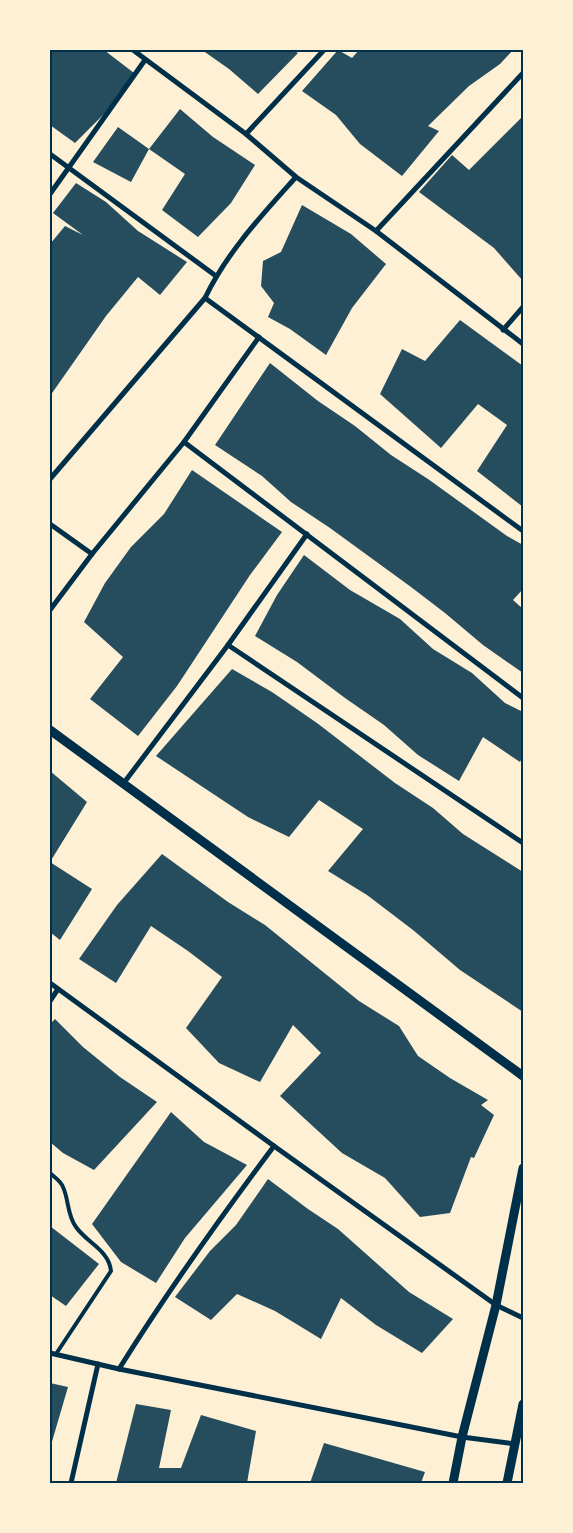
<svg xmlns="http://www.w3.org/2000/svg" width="573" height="1533" viewBox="0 0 573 1533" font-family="'Source Sans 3',sans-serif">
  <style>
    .building { fill: #264d5e }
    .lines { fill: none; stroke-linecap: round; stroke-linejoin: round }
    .service { stroke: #003049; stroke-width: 4 }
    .minor { stroke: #003049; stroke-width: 5 }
    .tertiary { stroke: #003049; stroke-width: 9 }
    .neatline { fill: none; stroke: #003049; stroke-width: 2 }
  </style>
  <rect width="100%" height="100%" fill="#fdf0d5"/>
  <g class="building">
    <polygon points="50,50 104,50 134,73 105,113 75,143 50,125"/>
    <polygon points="202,50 293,50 298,53 258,94 229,69"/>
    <polygon points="338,50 352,58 359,50 513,50 500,64 469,86 428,126 439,131 402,176 360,144 336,115 302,91"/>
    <polygon points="180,109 213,137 255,165 231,203 198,237 162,210 185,174 149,149 131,182 93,162 118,127 149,149"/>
    <polygon points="523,116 523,281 494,248 419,192 452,155 469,170"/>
    <polygon points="76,183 106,202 138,231 187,262 160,295 138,277 106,316 50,396 50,244 65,226 83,235 53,213"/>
    <polygon points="302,205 351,234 386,264 352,308 326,355 290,329 268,317 274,303 261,286 263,261 281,252"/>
    <polygon points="460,320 523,366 523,507 477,471 507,425 478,404 441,448 380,394 402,349 425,361"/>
    <polygon points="270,363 318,401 355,426 391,455 428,479 507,536 523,545 523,589 513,600 523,609 523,673 483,645 445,613 411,587 330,528 291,502 262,476 215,445"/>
    <polygon points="192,470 282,532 250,575 177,686 138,736 90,699 123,657 84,622 105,583 131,547 164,514"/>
    <polygon points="304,555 350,590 400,619 433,649 472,673 505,703 523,712 523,756 520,762 483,737 459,781 418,755 384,725 345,698 297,662 255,636 277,595"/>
    <polygon points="232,669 272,692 317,723 395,783 433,808 463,834 523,872 523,1012 460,970 413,930 367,895 328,871 363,829 319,800 289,837 248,817 156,756"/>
    <polygon points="50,771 87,802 50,862 92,889 60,940 50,932"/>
    <polygon points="162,854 228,902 265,925 359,1001 399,1026 418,1056 450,1078 488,1100 481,1105 494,1115 474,1158 471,1157 450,1213 420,1217 385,1178 342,1153 280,1096 321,1053 293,1025 260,1082 219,1063 186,1028 222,977 188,951 151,926 116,983 79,959 117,905"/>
    <polygon points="55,1019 83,1047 120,1077 157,1102 94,1170 63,1153 50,1142 50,1024"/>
    <polygon points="171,1112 204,1142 247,1165 185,1238 156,1283 121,1262 92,1224"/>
    <polygon points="268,1179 308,1209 338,1229 409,1292 453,1319 422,1353 376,1325 341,1298 321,1339 275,1311 237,1294 211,1320 175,1297 210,1251 236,1225"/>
    <polygon points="50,1226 99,1264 66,1306 50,1295"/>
    <polygon points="50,1383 68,1387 51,1445 50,1444"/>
    <polygon points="136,1404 171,1410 159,1468 181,1468 201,1415 256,1431 247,1483 116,1483"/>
    <polygon points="324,1443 425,1472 421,1483 310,1483"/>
  </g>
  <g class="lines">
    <path class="service" d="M 50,1173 C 54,1177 61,1181 63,1187 C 69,1200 67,1215 76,1227 C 87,1243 109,1250 111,1271 L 56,1354"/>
    <g class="minor">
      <polyline points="133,50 246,134 296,177 376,231 523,344"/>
      <polyline points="246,134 324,50"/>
      <polyline points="50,154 216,276"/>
      <polyline points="50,194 145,60"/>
      <polyline points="376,231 523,73"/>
      <polyline points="205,298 523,531"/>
      <polyline points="503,330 523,307"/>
      <polyline points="184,442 523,698"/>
      <path d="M 50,479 L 205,298 C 227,252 262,215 296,177"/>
      <polyline points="50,524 92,554"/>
      <polyline points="50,610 92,554 184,442 259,337"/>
      <polyline points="228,645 523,843"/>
      <polyline points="123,784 228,645 307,534"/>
      <polyline points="50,983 274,1146 496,1305 523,1318"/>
      <polyline points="50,1001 58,989"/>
      <polyline points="50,1353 119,1369 462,1437 515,1444"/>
      <path d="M 119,1369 C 167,1292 220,1218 274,1146"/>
      <polyline points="71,1483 98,1364"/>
    </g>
    <g class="tertiary">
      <polyline points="50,730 523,1076"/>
      <polyline points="453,1483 462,1437 496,1305 523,1168"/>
      <polyline points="507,1483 523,1404"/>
    </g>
  </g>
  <rect width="573" height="1533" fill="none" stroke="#fdf0d5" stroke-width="102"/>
  <rect x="51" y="51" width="471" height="1431" class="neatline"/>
</svg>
